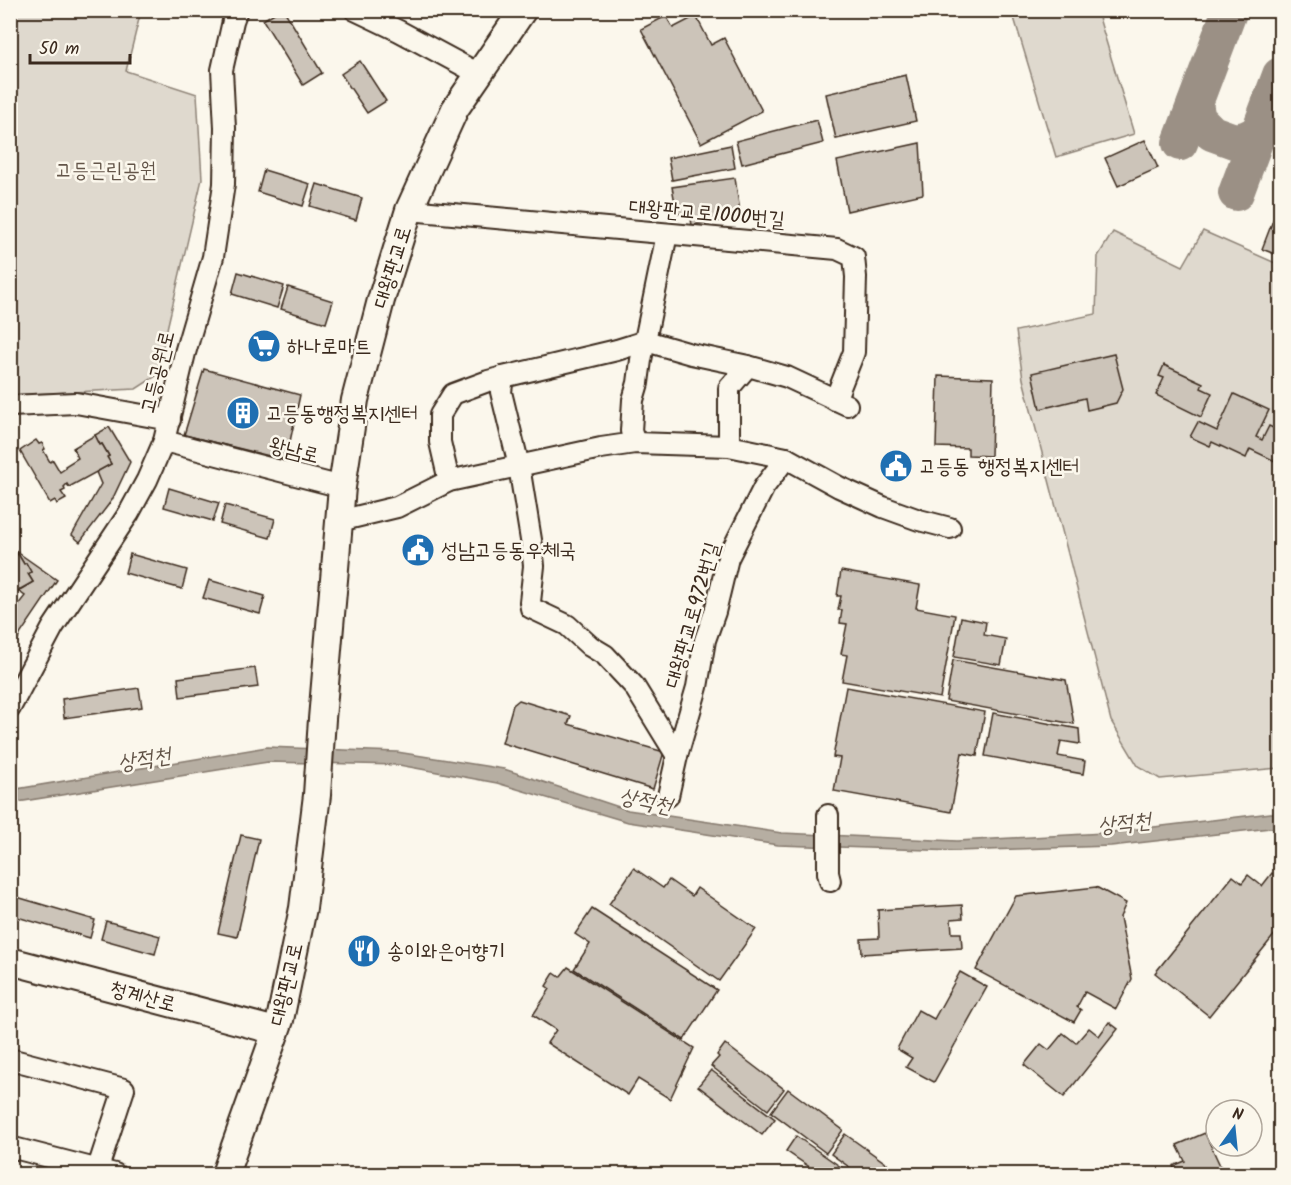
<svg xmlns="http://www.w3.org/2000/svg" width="1291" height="1185" viewBox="0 0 1291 1185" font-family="Kalam,'Poor Story',sans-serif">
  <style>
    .green { fill: #dfd9ce; stroke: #8d8276; stroke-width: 1.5 }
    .water { fill: #b6aea2; stroke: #85796d; stroke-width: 1.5 }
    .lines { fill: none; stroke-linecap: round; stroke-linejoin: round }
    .taxiway { stroke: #9b9085; stroke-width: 36 }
    .building { fill: #ccc4b9; stroke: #3b2a1e; stroke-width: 1.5 }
    .minor-casing { stroke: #3b2a1e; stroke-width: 24 }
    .major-casing { stroke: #3b2a1e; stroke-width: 30 }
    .minor { stroke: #fbf7ec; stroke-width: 20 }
    .major { stroke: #fbf7ec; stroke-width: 26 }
    .labels { text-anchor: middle; stroke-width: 5; stroke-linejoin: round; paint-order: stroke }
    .park-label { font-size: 21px; fill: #64564a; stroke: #fbf7ec }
    .street-label { font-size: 21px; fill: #3b2a1e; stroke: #fbf7ec }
    .poi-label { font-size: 21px; fill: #3b2a1e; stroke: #fbf7ec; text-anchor: start }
    .water-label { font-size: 22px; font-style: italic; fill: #605246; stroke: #fbf7ec }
  </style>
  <rect width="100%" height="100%" fill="#fbf7ec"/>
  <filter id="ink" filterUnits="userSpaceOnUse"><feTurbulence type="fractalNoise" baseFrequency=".0167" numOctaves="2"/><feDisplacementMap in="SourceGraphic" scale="12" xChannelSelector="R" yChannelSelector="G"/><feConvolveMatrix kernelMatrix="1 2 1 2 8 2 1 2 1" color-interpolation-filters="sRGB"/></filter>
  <g filter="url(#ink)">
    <g class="green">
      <polygon points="10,11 141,11 126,71 197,94 202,179 156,376 136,389 11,395"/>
      <polygon points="1012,11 1097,11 1134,134 1056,157"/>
      <polygon points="1203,231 1280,265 1280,768 1160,779 1138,766 1111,721 1023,379 1016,331 1096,314 1098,256 1113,232 1183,266"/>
    </g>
    <polygon class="water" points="267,747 397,752 504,769 628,810 782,833 957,841 1104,833 1280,812 1280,827 1111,846 957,851 778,845 628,822 497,783 399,765 268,762 11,803 11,790"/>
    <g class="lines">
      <g class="taxiway">
        <polyline points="1195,104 1198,119 1212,133 1234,141 1245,139 1258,133"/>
        <polyline points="1180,143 1230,10"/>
        <polyline points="1236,193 1280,75"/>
      </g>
    </g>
    <g class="building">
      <polygon points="279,10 284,10 322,73 303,85 263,20"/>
      <polygon points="666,16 673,28 696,16 711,45 724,38 762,111 701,143 641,29"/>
      <polygon points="360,61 386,101 367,113 341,74"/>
      <polygon points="906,75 916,121 836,139 826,94"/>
      <polygon points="817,120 823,143 742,164 736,141"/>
      <polygon points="1145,140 1158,168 1118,186 1105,158"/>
      <polygon points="920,143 923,194 847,211 837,161"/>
      <polygon points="731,145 735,168 672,180 668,158"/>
      <polygon points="264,170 310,184 303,206 258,192"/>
      <polygon points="735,178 741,218 692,225 690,213 677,214 672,187"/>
      <polygon points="317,184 362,198 356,220 310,206"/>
      <polygon points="1278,207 1280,208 1280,256 1262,249"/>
      <polygon points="238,272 284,286 277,308 232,294"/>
      <polygon points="288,287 333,301 326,323 281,309"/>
      <polygon points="1114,354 1123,389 1116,403 1087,410 1085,398 1040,409 1032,373"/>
      <polygon points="1164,365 1203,383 1201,388 1212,393 1201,417 1156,395 1164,378 1159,376"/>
      <polygon points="204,369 300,395 286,460 184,435"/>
      <polygon points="938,376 993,378 991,456 968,455 968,448 936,447"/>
      <polygon points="1234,394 1269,410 1256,437 1262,440 1269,426 1280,431 1280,455 1277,462 1250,449 1246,458 1212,442 1210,446 1190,437 1198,422 1217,431"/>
      <polygon points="109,427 130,462 112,500 80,542 72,535 101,484 96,472 111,464 107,457 109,456 102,444 100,445 95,435"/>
      <polygon points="95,435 100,445 102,444 109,456 107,457 111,464 69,487 67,484 64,487 65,490 61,492 66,499 57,504 55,500 50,503 20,451 36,440 39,444 42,443 45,449 43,450 50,462 53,460 60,472 66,468 65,466 78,458 73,448"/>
      <polygon points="169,488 219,503 213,521 164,507"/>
      <polygon points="225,505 275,519 270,538 220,524"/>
      <polygon points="10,547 57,580 21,633 10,656 10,615 25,596 18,591 33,582 28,574 31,572 26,563 24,564 18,554 10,558"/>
      <polygon points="18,554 24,564 26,563 31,572 28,574 33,582 10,595 10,558"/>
      <polygon points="130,554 187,570 182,589 125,573"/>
      <polygon points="841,571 920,585 916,608 955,615 940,698 842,681 847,655 841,654 847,624 840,623 842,610 838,610 841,596 837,596"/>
      <polygon points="209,580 265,596 260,614 203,598"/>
      <polygon points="961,617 986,622 984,635 1006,639 1001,665 954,657"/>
      <polygon points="953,660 1066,680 1074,724 946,701"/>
      <polygon points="255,668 258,687 180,697 178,678"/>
      <polygon points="846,687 985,712 977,756 962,753 951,812 834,791 840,758 833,757"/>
      <polygon points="139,688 142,707 64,718 62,699"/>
      <polygon points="519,700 571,716 568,724 664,752 653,789 502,743 513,705"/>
      <polygon points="993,713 1079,729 1080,744 1061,741 1058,756 1085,761 1083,774 985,756"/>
      <polygon points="241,835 259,839 237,937 218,933"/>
      <polygon points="634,868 663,888 669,880 692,896 697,888 756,929 719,981 609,904"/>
      <polygon points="1272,873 1280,880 1280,928 1209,1016 1155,973 1233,876 1242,883 1248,875 1262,886"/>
      <polygon points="1096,887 1126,903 1120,917 1132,979 1116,1009 1085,992 1077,1007 1081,1010 1074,1022 976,970 1016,896"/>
      <polygon points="10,895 95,920 90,938 10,915"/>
      <polygon points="962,905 963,918 951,919 952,933 961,933 962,948 862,954 861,939 879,938 878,910"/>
      <polygon points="592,909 717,990 684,1040 574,969 590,944 575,934"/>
      <polygon points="106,921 160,936 155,954 101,939"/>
      <polygon points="568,967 694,1048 670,1099 638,1079 628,1095 547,1043 556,1030 533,1015 550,989 546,986 554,973 560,977"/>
      <polygon points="960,972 987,987 934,1082 906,1067 912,1058 897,1049 918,1010 934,1019"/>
      <polygon points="1109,1022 1118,1029 1064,1097 1024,1065 1041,1044 1049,1050 1063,1033 1076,1043 1089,1028 1099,1036"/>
      <polygon points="725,1044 784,1089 768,1110 711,1066 719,1057 717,1055"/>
      <polygon points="711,1070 775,1119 762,1135 698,1086"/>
      <polygon points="788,1089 843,1130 826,1153 771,1112"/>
      <polygon points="1205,1133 1224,1174 1177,1174 1173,1166 1185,1161 1177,1145"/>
      <polygon points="845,1134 894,1169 890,1174 859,1174 831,1154"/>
      <polygon points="796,1136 851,1174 820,1174 786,1151"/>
    </g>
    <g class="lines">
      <g class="minor-casing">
        <g id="minor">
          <polyline points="355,10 399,31 479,74"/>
          <polyline points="409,210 837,249 854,257 856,277 854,352 835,400"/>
          <polyline points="10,406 76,403 170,420"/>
          <polyline points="164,441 342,487"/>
          <polyline points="635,443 631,431 633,400 638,383 641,360 667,234"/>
          <polyline points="729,446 729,388 748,366"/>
          <polyline points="449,481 440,442 440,415 453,394 488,381 503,377"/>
          <polyline points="339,521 397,507 449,481 601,448 635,443 729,446 786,458 839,487 883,507 919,520 950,528"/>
          <polyline points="10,708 53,627 129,513 147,480 164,441 185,353 213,257 224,184 225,128 222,70 233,21 237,10"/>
          <polyline points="677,756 634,686 605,655 590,646 567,625 531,608 530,602 534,566 532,546 519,466 501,392 503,377 617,350 646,341 691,354 748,366 787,377 847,405"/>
          <polyline points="668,796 677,756 697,687 705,640 715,612 728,558 764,487 786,458"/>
          <polyline points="828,815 828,873 830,881"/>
          <polyline points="10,1059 124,1089 96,1174"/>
          <polyline points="10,1147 115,1174"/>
        </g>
      </g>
      <g class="major-casing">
        <g id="major">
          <polyline points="10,961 276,1031"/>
          <polyline points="225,1174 280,1020 303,908 317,795 322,719 342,487 355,400 381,300 409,210 455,109 523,10"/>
        </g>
      </g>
      <use href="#minor" class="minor"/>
      <use href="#major" class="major"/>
    </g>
  </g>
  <defs>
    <g id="supermarket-disc" transform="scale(1.725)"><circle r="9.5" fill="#1f6fb2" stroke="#fbf7ec"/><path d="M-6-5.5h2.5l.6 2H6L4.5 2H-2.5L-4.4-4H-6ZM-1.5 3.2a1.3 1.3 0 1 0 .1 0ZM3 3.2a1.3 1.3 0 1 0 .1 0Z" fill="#fff"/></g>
    <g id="building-disc" transform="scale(1.725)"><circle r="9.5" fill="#1f6fb2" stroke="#fbf7ec"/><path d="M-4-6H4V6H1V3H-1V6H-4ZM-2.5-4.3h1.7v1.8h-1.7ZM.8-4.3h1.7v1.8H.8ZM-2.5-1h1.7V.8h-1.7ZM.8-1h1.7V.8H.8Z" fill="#fff"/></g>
    <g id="civic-disc" transform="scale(1.725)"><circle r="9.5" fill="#1f6fb2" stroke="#fbf7ec"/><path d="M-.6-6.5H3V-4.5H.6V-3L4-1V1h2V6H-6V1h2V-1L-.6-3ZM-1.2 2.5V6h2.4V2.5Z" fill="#fff"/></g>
    <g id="restaurant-disc" transform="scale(1.725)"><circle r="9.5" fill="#1f6fb2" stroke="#fbf7ec"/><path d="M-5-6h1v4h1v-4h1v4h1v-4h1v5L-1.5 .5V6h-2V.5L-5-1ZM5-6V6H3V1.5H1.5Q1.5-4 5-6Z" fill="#fff"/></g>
  </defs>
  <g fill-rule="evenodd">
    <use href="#supermarket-disc" x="264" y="346"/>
    <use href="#building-disc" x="243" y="413"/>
    <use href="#civic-disc" x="896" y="466"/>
    <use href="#civic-disc" x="418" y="550"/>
    <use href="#restaurant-disc" x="364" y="951"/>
  </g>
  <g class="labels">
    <g class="park-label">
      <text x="106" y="177">고등근린공원</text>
    </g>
    <g class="street-label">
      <text transform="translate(707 213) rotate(5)" y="7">대왕판교로1000번길</text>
      <text transform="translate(392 267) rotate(-73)" y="7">대왕판교로</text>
      <text transform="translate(157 372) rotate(-76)" y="7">고등공원로</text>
      <text transform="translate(294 450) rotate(14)" y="7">왕남로</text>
      <text transform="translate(692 615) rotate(-74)" y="7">대왕판교로972번길</text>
      <text transform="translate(286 984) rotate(-77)" y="7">대왕판교로</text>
      <text transform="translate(143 996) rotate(15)" y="7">청계산로</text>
    </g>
    <g class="poi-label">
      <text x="287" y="353">하나로마트</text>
      <text x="266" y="420">고등동행정복지센터</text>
      <text x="919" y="473">고등동 행정복지센터</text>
      <text x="441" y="557">성남고등동우체국</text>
      <text x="387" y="958">송이와은어향기</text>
    </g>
    <g class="water-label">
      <text transform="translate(144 758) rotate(-9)" y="8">상적천</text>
      <text transform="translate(646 800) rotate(12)" y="8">상적천</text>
      <text transform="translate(1124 822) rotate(-6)" y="8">상적천</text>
    </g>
  </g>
  <rect width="1291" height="1185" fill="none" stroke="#fbf7ec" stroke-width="36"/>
  <rect x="18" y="18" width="1255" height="1149" fill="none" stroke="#3b2a1e" stroke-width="2" filter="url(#ink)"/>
  <g transform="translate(1234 1128) rotate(15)"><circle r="28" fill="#fbf7ec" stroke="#aea59a" stroke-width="1.5"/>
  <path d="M0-4.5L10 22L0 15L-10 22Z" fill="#1f6fb2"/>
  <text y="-9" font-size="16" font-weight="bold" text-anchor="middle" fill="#3b2a1e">N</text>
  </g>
  <path d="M30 54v9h100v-9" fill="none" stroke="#3b2a1e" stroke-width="3"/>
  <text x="39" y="54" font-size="18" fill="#3b2a1e" stroke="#fbf7ec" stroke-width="4.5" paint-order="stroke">50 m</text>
</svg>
